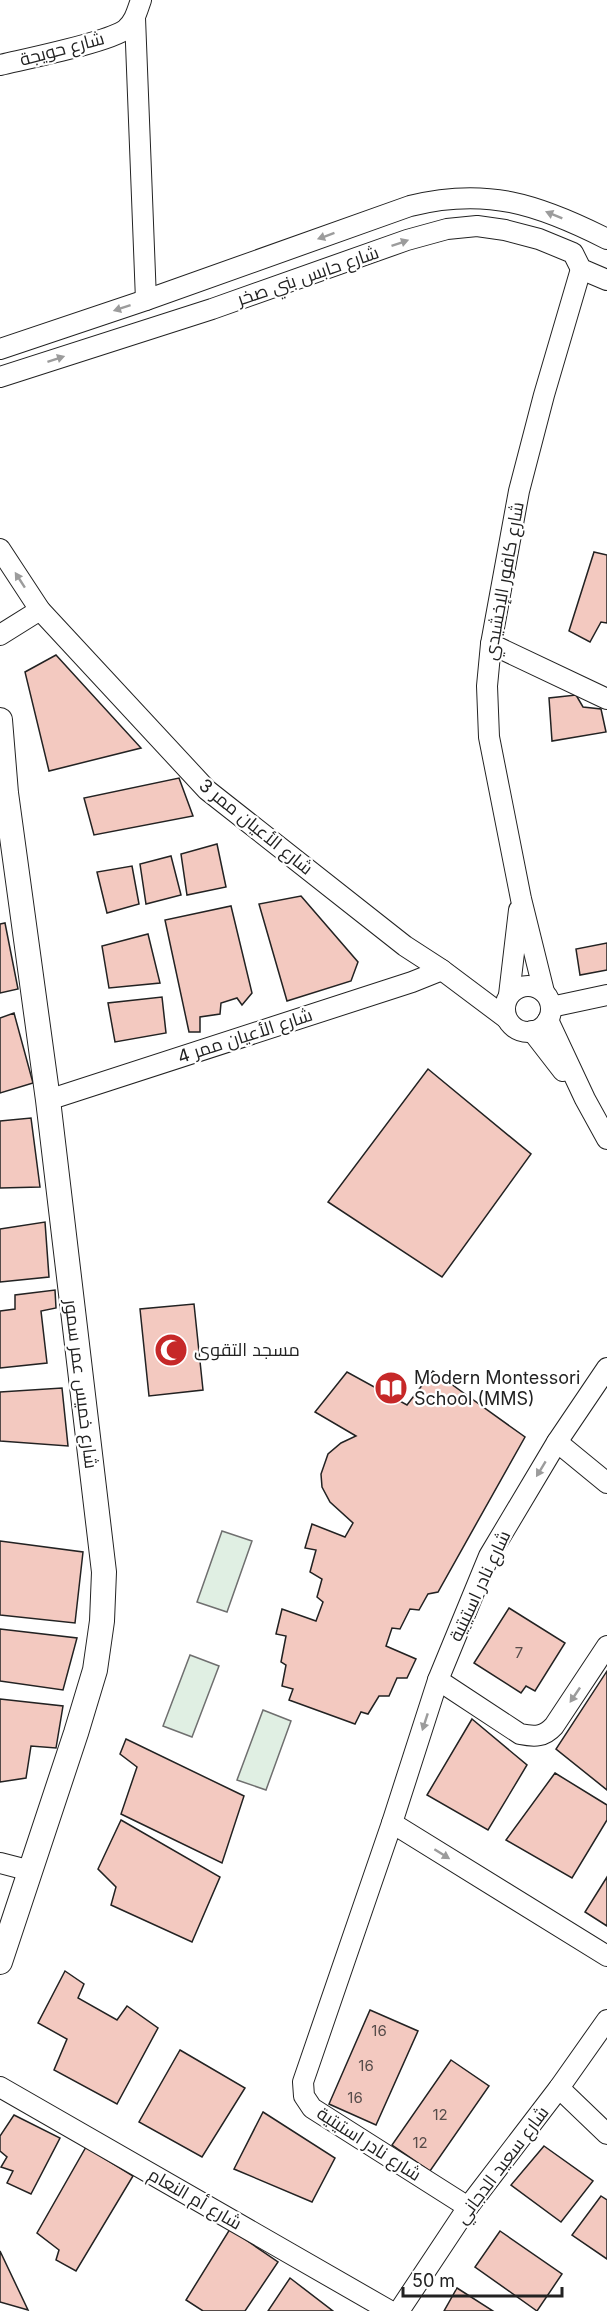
<svg xmlns="http://www.w3.org/2000/svg" width="607" height="2311" viewBox="0 0 607 2311" font-family="Inter,Cairo,sans-serif">
  <style>
    .park { fill: #e0efe3; stroke: #6f6f6f; stroke-width: 1.5 }
    .building { fill: #f3c9c0; stroke: #222; stroke-width: 1.5 }
    .lines { fill: none; stroke-linecap: round; stroke-linejoin: round }
    .minor-casing { stroke: #222; stroke-width: 22 }
    .tertiary-casing { stroke: #222; stroke-width: 26 }
    .minor { stroke: #fff; stroke-width: 20 }
    .tertiary { stroke: #fff; stroke-width: 24 }
    .oneway { fill: #9c9c9c }
    .labels { text-anchor: middle; stroke-width: 4.5; stroke-linejoin: round; paint-order: stroke }
    .number-label { font-size: 15px; fill: #564c4a }
    .street-label { font-size: 18px; fill: #222; stroke: #fff }
    .poi-label { font-size: 18px; fill: #222; stroke: #fff; text-anchor: start }
  </style>
  <rect width="100%" height="100%" fill="#fff"/>
  <g class="park">
    <polygon points="222,1531 252,1541 227,1612 197,1602"/>
    <polygon points="190,1655 219,1666 192,1737 163,1726"/>
    <polygon points="263,1710 291,1721 266,1790 237,1780"/>
  </g>
  <g class="building">
    <polygon points="594,552 607,555 607,623 601,622 590,642 569,631"/>
    <polygon points="56,655 141,748 49,771 25,672"/>
    <polygon points="576,695 583,707 601,709 606,732 552,741 549,698"/>
    <polygon points="179,778 193,816 94,835 84,798"/>
    <polygon points="217,844 226,887 187,895 181,854"/>
    <polygon points="171,856 181,895 146,904 140,864"/>
    <polygon points="132,866 139,904 107,913 97,872"/>
    <polygon points="301,896 358,962 351,981 287,1001 259,904"/>
    <polygon points="231,906 252,993 242,1005 237,998 221,1003 220,1014 200,1017 200,1032 189,1032 165,920"/>
    <polygon points="5,923 18,989 0,993 0,924"/>
    <polygon points="148,934 160,983 109,988 102,946"/>
    <polygon points="607,943 607,970 580,975 576,949"/>
    <polygon points="162,997 166,1033 115,1042 108,1003"/>
    <polygon points="14,1013 33,1083 0,1093 0,1018"/>
    <polygon points="428,1069 531,1154 442,1277 328,1202"/>
    <polygon points="31,1118 40,1187 0,1188 0,1121"/>
    <polygon points="45,1222 49,1277 0,1282 0,1229"/>
    <polygon points="55,1290 56,1308 41,1311 47,1363 0,1368 0,1311 15,1309 15,1295"/>
    <polygon points="194,1304 203,1390 149,1396 140,1309"/>
    <polygon points="433,1371 525,1437 438,1592 428,1594 419,1610 410,1609 400,1629 392,1628 386,1646 416,1659 407,1678 397,1678 389,1696 379,1696 368,1714 361,1712 355,1724 289,1700 293,1689 282,1686 286,1665 281,1662 286,1636 276,1634 282,1609 316,1621 323,1602 317,1597 322,1579 310,1572 316,1550 305,1548 312,1524 345,1537 353,1523 330,1502 322,1487 321,1474 328,1454 341,1443 356,1436 315,1412 347,1372 407,1405"/>
    <polygon points="62,1388 68,1446 0,1441 0,1392"/>
    <polygon points="0,1541 83,1552 75,1623 0,1615"/>
    <polygon points="509,1608 565,1643 535,1691 526,1686 521,1693 474,1663"/>
    <polygon points="0,1629 77,1638 63,1690 0,1681"/>
    <polygon points="607,1671 607,1790 556,1749"/>
    <polygon points="0,1699 63,1706 56,1748 31,1746 26,1778 0,1782"/>
    <polygon points="472,1719 527,1765 488,1830 427,1795"/>
    <polygon points="126,1739 244,1796 222,1863 121,1814 137,1767 120,1754"/>
    <polygon points="555,1773 607,1805 607,1820 572,1878 506,1840"/>
    <polygon points="121,1820 220,1877 192,1942 111,1905 116,1887 98,1869"/>
    <polygon points="607,1877 607,1926 585,1912"/>
    <polygon points="65,1971 84,1984 78,1998 117,2020 127,2006 158,2028 117,2104 54,2070 67,2039 38,2023"/>
    <polygon points="370,2010 418,2031 376,2125 329,2104"/>
    <polygon points="180,2050 245,2088 202,2157 139,2122"/>
    <polygon points="451,2060 489,2086 430,2171 392,2145"/>
    <polygon points="263,2112 335,2158 312,2202 234,2169"/>
    <polygon points="14,2115 60,2138 31,2194 7,2183 13,2171 1,2167 7,2157 0,2151 0,2136"/>
    <polygon points="544,2146 593,2181 561,2222 511,2185"/>
    <polygon points="86,2147 133,2176 76,2271 56,2260 59,2250 37,2233"/>
    <polygon points="601,2196 607,2200 607,2259 572,2235"/>
    <polygon points="230,2229 278,2262 245,2311 203,2311 186,2300"/>
    <polygon points="500,2231 562,2274 537,2311 475,2267"/>
    <polygon points="0,2251 28,2310 0,2302"/>
    <polygon points="290,2278 333,2311 268,2311"/>
    <polygon points="457,2288 493,2311 444,2311"/>
  </g>
  <g class="lines">
    <g class="minor-casing">
      <g id="minor">
        <polyline points="135,18 146,300"/>
        <path d="M 0,65 C 25,59 110,42 126,29 C 135,21 137,11 141,0"/>
        <path d="M 0,349 L 146,300 L 410,206 C 486,187 538,204 607,239"/>
        <polyline points="0,377 212,309 407,240 447,229 477,226 505,230 539,239 573,253 581,269 607,280"/>
        <polyline points="0,549 40,610 207,790 405,946 442,970 506,1018"/>
        <polyline points="0,635 40,610"/>
        <polyline points="491,644 607,699"/>
        <circle cx="528" cy="1009" r="23"/>
        <polyline points="544,992 521,899 489,737 487,686 491,644 519,491 544,395 581,269"/>
        <polyline points="509,995 519,910"/>
        <polyline points="551,1007 607,995"/>
        <polyline points="548,1020 585,1099 607,1139"/>
        <polyline points="532,1031 563,1071"/>
        <polyline points="48,1100 412,982 442,970"/>
        <polyline points="557,1442 607,1483"/>
        <path d="M 438,1680 L 520,1734 C 535,1737 544,1737 554,1726 L 607,1646"/>
        <polyline points="392,1823 607,1956"/>
        <polyline points="0,1863 31,1871"/>
        <polyline points="0,2087 390,2311"/>
        <polyline points="559,2088 607,2134"/>
        <polyline points="468,2207 312,2108 304,2096 303,2082 392,1823 438,1680 489,1556 557,1442 607,1368"/>
        <polyline points="399,2311 468,2207 559,2088 607,2020"/>
      </g>
    </g>
    <g class="tertiary-casing">
      <polyline id="tertiary" points="0,720 6,793 48,1100 104,1572 102,1621 95,1670 76,1733 0,1962"/>
    </g>
    <use href="#minor" class="minor"/>
    <use href="#tertiary" class="tertiary"/>
  </g>
  <defs><path id="oneway-solid" d="M-6-.8H1V-3.2L6.5 0L1 3.2V.8H-6Z" transform="scale(1.5)"/></defs>
  <g class="oneway">
    <use href="#oneway-solid" transform="translate(554 215) rotate(-158)"/>
    <use href="#oneway-solid" transform="translate(326 236) rotate(160)"/>
    <use href="#oneway-solid" transform="translate(400 243) rotate(-19)"/>
    <use href="#oneway-solid" transform="translate(122 308) rotate(162)"/>
    <use href="#oneway-solid" transform="translate(56 359) rotate(-18)"/>
    <use href="#oneway-solid" transform="translate(20 580) rotate(-123)"/>
    <use href="#oneway-solid" transform="translate(541 1469) rotate(121)"/>
    <use href="#oneway-solid" transform="translate(575 1695) rotate(124)"/>
    <use href="#oneway-solid" transform="translate(425 1722) rotate(108)"/>
    <use href="#oneway-solid" transform="translate(442 1854) rotate(32)"/>
  </g>
  <defs>
    <g id="mosque-disc" transform="scale(1.725)"><circle r="9.5" fill="#c62828" stroke="#fff"/><path d="M3.5-4.9A6 6 0 1 0 3.5 4.9A5 5 0 1 1 3.5-4.9Z" fill="#fff"/></g>
    <g id="library-disc" transform="scale(1.725)"><circle r="9.5" fill="#c62828" stroke="#fff"/><path d="M-6-4Q-3-5.5-.7-3.5V5Q-3 3-6 4ZM6-4Q3-5.5 .7-3.5V5Q3 3 6 4Z" fill="#fff"/></g>
  </defs>
  <g fill-rule="evenodd">
    <use href="#mosque-disc" x="171" y="1350"/>
    <use href="#library-disc" x="391" y="1388"/>
  </g>
  <g class="labels">
    <g class="number-label">
      <text x="519" y="1658">7</text>
      <text x="379" y="2036">16</text>
      <text x="366" y="2071">16</text>
      <text x="355" y="2103">16</text>
      <text x="440" y="2120">12</text>
      <text x="420" y="2148">12</text>
    </g>
    <g class="street-label">
      <text transform="translate(62 49) rotate(-15)" y="6">شارع حويجة</text>
      <text transform="translate(308 276) rotate(-19)" y="6">شارع حابس بني صخر</text>
      <text transform="translate(504 581) rotate(-80)" y="6">شارع كافور الإخشيدي</text>
      <text transform="translate(256 827) rotate(39)" y="6">شارع الأعيان ممر 3</text>
      <text transform="translate(245 1036) rotate(-18)" y="6">شارع الأعيان ممر 4</text>
      <text transform="translate(81 1384) rotate(83)" y="6">شارع خميس عمر سمور</text>
      <text transform="translate(480 1586) rotate(-65)" y="6">شارع نادر استيتية</text>
      <text transform="translate(369 2144) rotate(33)" y="6">شارع نادر استيتية</text>
      <text transform="translate(502 2165) rotate(-53)" y="6">شارع سعيد الدجاني</text>
      <text transform="translate(195 2199) rotate(30)" y="6">شارع أم النعام</text>
    </g>
    <g class="poi-label">
      <text x="194" y="1356">مسجد التقوى</text>
      <text x="414" y="1384">Modern Montessori<tspan x="414" dy="21">School (MMS)</tspan></text>
    </g>
  </g>
  <path d="M403 2287v9h159v-9" fill="none" stroke="#222222" stroke-width="3"/>
  <text x="412" y="2287" font-size="18" fill="#222222" stroke="#ffffff" stroke-width="4.5" paint-order="stroke">50 m</text>
</svg>
